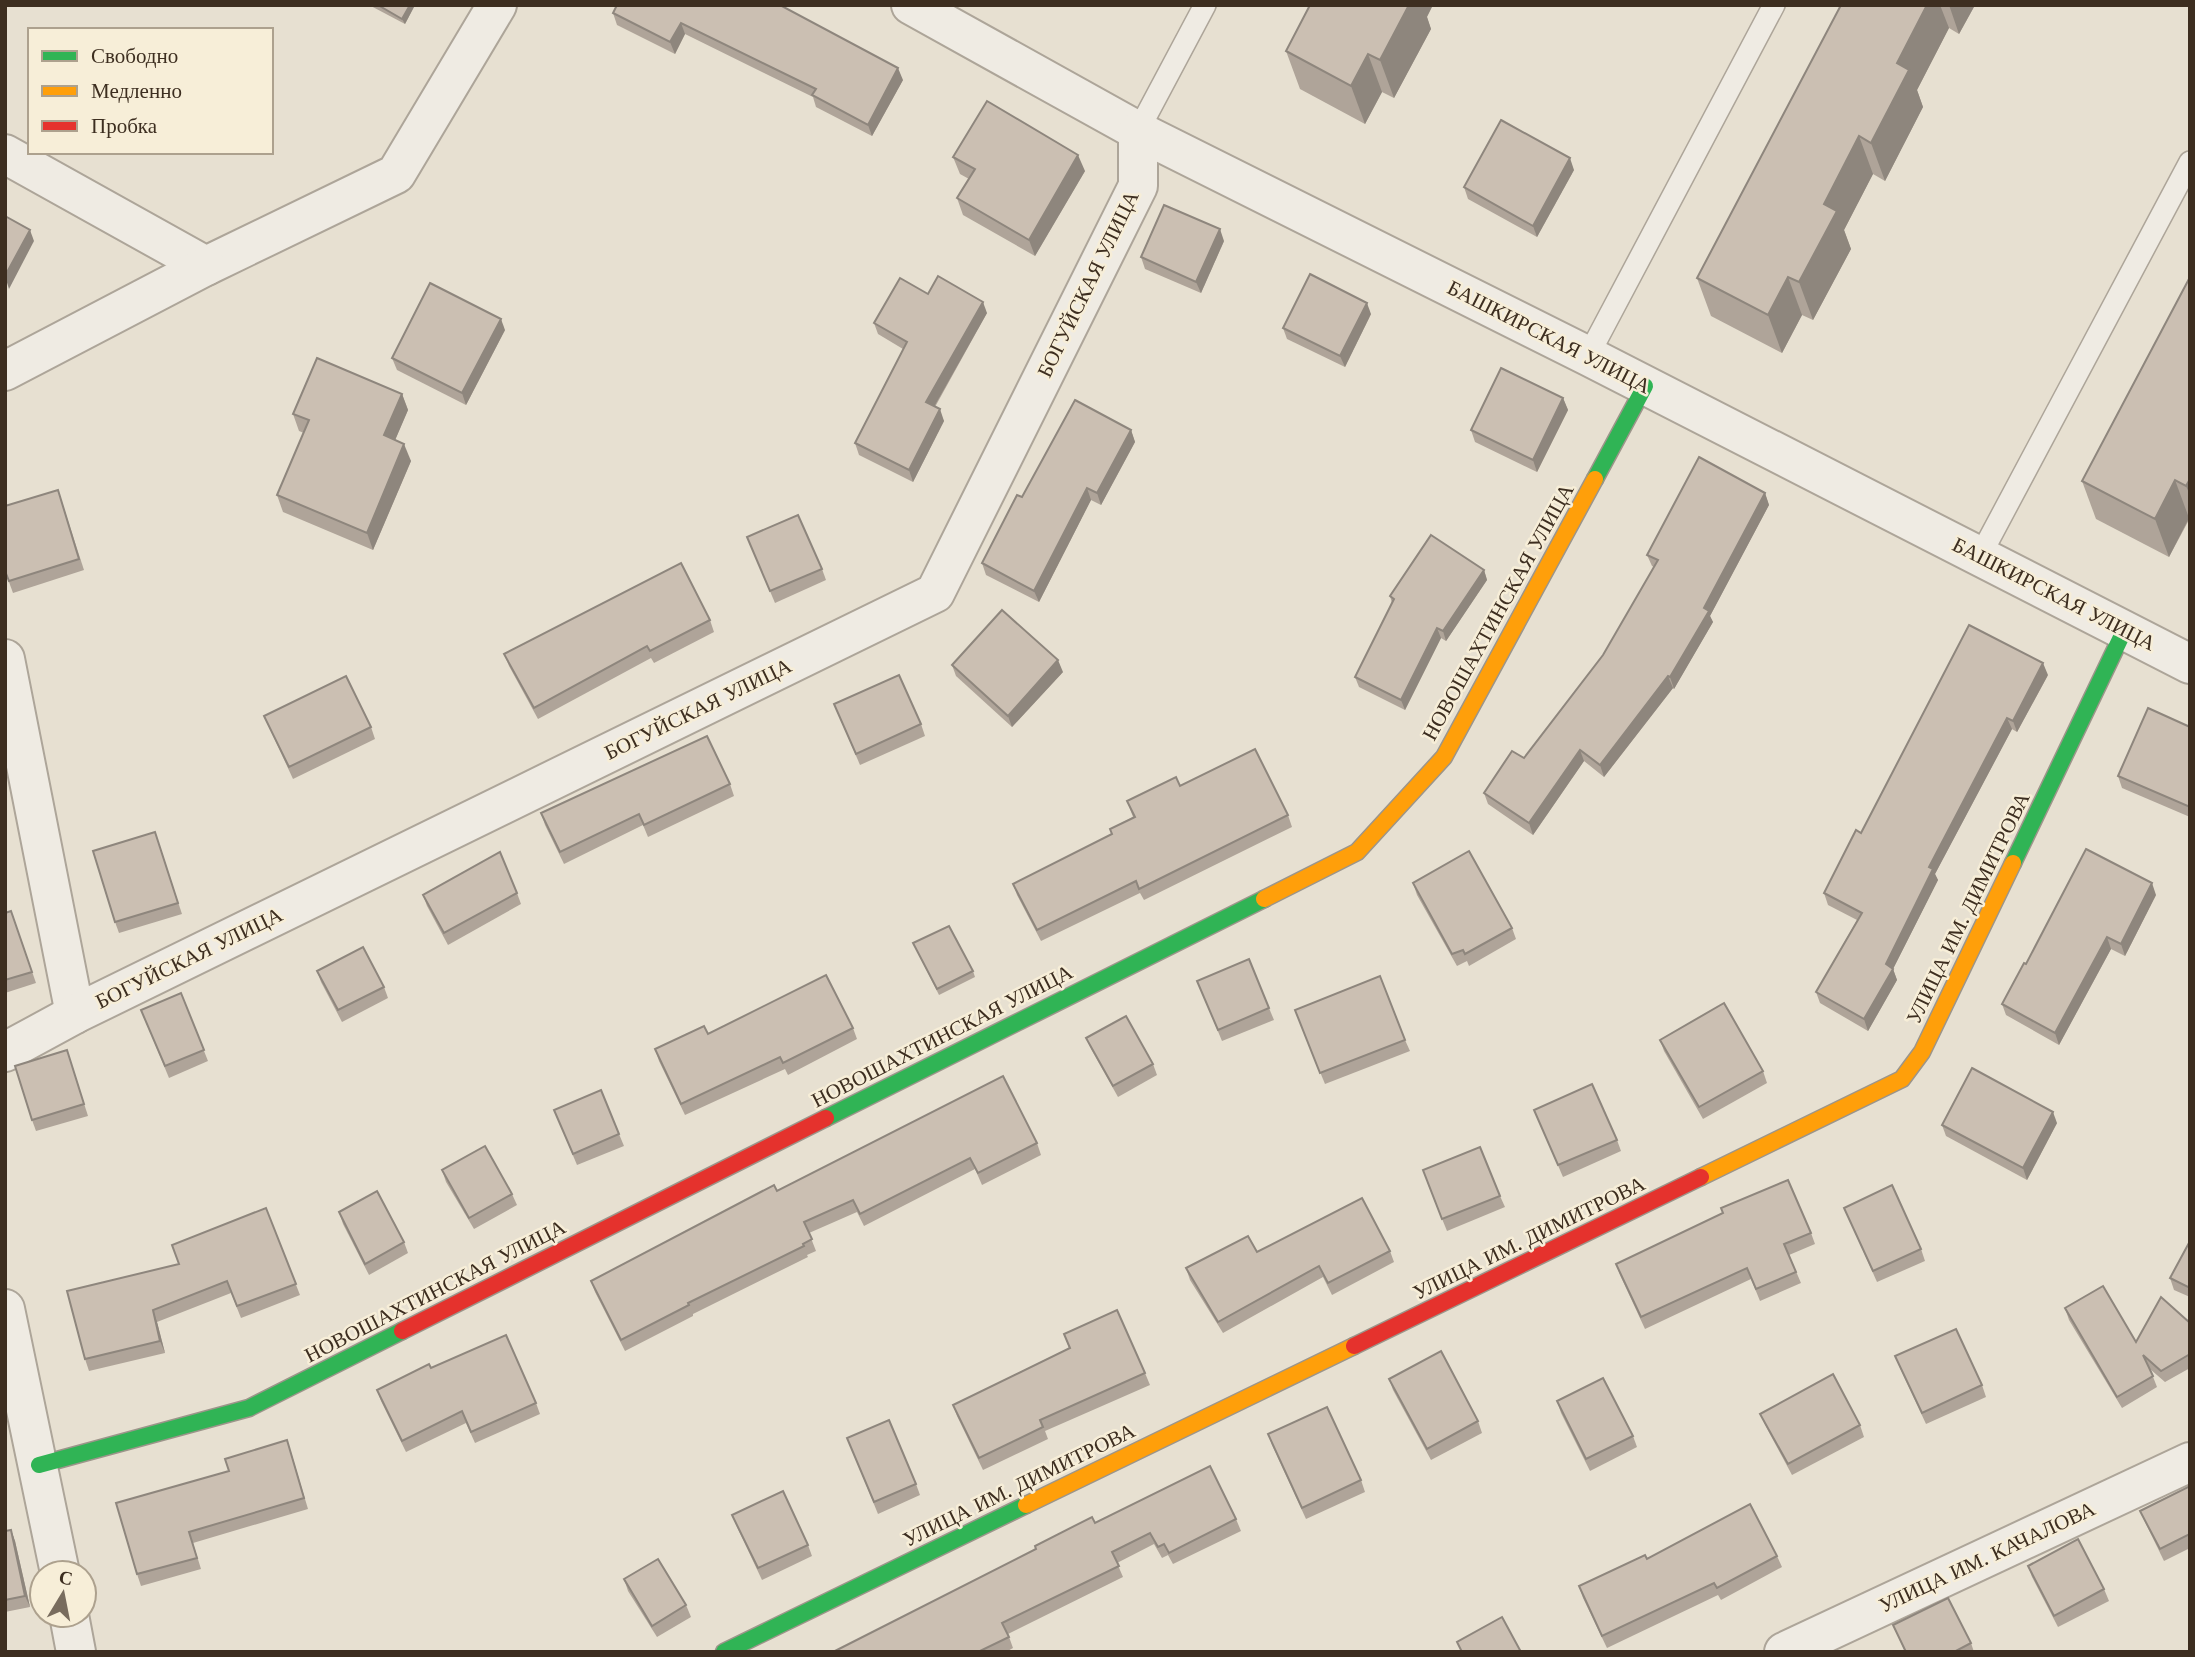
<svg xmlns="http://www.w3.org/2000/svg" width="2195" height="1657" viewBox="0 0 2195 1657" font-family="'Libre Baskerville',serif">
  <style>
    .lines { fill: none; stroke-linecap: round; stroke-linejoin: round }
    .lane-casing { stroke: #ada599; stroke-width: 24 }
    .street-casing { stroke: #ada599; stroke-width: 42 }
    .fast-casing { stroke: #9c958a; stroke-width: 19 }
    .slow-casing { stroke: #9c958a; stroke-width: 19 }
    .jam-casing { stroke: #9c958a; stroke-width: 19 }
    .lane { stroke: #efebe3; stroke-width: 21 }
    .street { stroke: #efebe3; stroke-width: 38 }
    .fast { stroke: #30b455; stroke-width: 16 }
    .slow { stroke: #ff9f0a; stroke-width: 16 }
    .jam { stroke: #e5322d; stroke-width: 16 }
    .wall { fill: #afa499 }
    .shaded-wall { fill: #8e867d }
    .building { fill: #cbbfb2; stroke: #8e867d; stroke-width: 2 }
    .labels { text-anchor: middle; stroke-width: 5; stroke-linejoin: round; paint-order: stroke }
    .street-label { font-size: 21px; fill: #3d2e20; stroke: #f7eed8 }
  </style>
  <rect width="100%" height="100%" fill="#e7e0d1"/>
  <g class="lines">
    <g class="lane-casing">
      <g id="lane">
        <polyline points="1138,131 1205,5"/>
        <polyline points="1588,356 1774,5"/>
        <polyline points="1980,556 2190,162"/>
      </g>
    </g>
    <g class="street-casing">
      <g id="street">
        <polyline points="911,5 1138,131 1588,356 2190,664"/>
        <polyline points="5,154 206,266 396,174 497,5"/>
        <polyline points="5,371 206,266"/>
        <polyline points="5,659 75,1014"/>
        <polyline points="5,1052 75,1014 935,593 1138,186 1138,131"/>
        <polyline points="5,1309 60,1573"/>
        <polyline points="69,1615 76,1652"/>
        <polyline points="1784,1652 2190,1462"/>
      </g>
    </g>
    <g class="fast-casing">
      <g id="fast">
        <polyline points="1595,479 1645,386"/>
        <polyline points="2013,863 2124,631"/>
        <polyline points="826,1118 1264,899"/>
        <polyline points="39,1465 249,1408 402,1331"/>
        <polyline points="724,1652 1026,1505"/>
      </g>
    </g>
    <g class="slow-casing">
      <g id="slow">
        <polyline points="1264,899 1357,852 1444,757 1595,479"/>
        <polyline points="1701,1177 1902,1079 1922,1052 2013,863"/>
        <polyline points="1026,1505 1354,1346"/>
      </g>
    </g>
    <g class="jam-casing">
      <g id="jam">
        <polyline points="402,1331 826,1118"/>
        <polyline points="1354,1346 1701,1177"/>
      </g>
    </g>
    <use href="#lane" class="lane"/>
    <use href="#street" class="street"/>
    <use href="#fast" class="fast"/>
    <use href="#slow" class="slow"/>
    <use href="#jam" class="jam"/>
  </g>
  <g class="wall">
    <polygon points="369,5 415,5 405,24"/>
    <polygon points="617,5 903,80 872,136 816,107 813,97 685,34 675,54 617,25 613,13"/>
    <polygon points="1841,5 1975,5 1959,34 1949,28 1917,90 1923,107 1885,181 1873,174 1844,230 1851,249 1813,320 1802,315 1782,353 1711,316 1697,278"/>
    <polygon points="1427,17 1431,29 1394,98 1382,92 1365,124 1300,89 1286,51"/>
    <polygon points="953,157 1085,171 1035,256 963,215 957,198 969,179 960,174"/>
    <polygon points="1574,170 1537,237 1468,199 1464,187"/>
    <polygon points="1224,241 1201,293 1145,269 1141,257"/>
    <polygon points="2190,277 2190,518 2169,557 2096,519 2082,481"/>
    <polygon points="928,294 987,313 935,407 944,421 913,482 859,455 855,443 903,349 878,334 874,323"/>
    <polygon points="1371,314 1345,367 1287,339 1283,328"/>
    <polygon points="505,330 466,405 397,370 392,358"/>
    <polygon points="402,394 408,410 395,440 411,461 373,550 283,512 277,495 304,433 299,431 293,414"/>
    <polygon points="1563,398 1568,410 1537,472 1475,442 1471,430"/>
    <polygon points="1131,430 1135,442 1101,505 1091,500 1039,602 986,575 982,563 1022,497"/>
    <polygon points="58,490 84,570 13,593 5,571"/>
    <polygon points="1765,493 1769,505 1710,616 1713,622 1674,689 1673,688 1604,777 1584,761 1533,835 1488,804 1484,793 1524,758 1603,655 1654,567 1652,566 1647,555"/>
    <polygon points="747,537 822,569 826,580 775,603"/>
    <polygon points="1484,570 1487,580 1446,641 1441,638 1405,710 1359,687 1355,677 1392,603 1390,596"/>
    <polygon points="710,620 714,632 654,663 651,658 538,719 509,666 504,654"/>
    <polygon points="952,665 1063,672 1012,727 956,676"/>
    <polygon points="2048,675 2017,732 2012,729 1935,874 1938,880 1893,969 1897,980 1868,1031 1820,1003 1816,992 1857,920 1828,905 1824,893 1861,833"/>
    <polygon points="834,704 921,724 925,736 860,765"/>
    <polygon points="264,716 371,727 375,739 293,779 269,727"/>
    <polygon points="2190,727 2190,817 2122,788 2118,776"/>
    <polygon points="730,784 734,796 648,837 643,825 564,864 545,825 541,813"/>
    <polygon points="1180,786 1288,815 1292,827 1144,900 1140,893 1041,941 1017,895 1013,884 1112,834 1110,829 1133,817 1127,801"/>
    <polygon points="155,832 182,914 119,933 115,922"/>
    <polygon points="1413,883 1512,928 1516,939 1469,966 1467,961 1457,966 1417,895"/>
    <polygon points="517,893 521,904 448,945 427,906 423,895"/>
    <polygon points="2156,895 2125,956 2111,949 2059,1045 2006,1015 2002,1004 2026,964"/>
    <polygon points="11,911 36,983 5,993 5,913"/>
    <polygon points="913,943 973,971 975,977 939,995"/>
    <polygon points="317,971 384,987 388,998 342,1022 321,982"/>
    <polygon points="1197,981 1269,1008 1274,1020 1222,1041"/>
    <polygon points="181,993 208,1061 169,1078 141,1010"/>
    <polygon points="1299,1021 1405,1040 1410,1051 1325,1084"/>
    <polygon points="853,1028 857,1039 788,1075 785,1069 685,1115 659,1061 655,1049 708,1034"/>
    <polygon points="1086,1038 1153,1064 1157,1075 1118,1097 1091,1049"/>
    <polygon points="1660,1040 1763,1071 1767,1083 1703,1119 1664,1051"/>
    <polygon points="67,1050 88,1116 36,1131 32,1120"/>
    <polygon points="554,1110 619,1134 624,1146 577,1165"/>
    <polygon points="1534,1110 1617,1140 1621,1151 1563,1177"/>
    <polygon points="2057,1123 2027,1180 1946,1136 1942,1125"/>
    <polygon points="1037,1143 1041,1155 982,1185 975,1169 864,1226 857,1212 809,1233 816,1251 807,1255 808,1257 693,1314 693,1316 625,1351 595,1292 591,1281 777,1191"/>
    <polygon points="442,1170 512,1194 517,1205 474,1229 446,1182"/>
    <polygon points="1427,1182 1500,1196 1505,1207 1447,1231"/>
    <polygon points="266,1208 300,1295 241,1318 231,1293 157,1322 165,1353 89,1371 85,1359 179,1264"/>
    <polygon points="1844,1208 1921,1249 1925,1261 1877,1282"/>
    <polygon points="339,1212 404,1242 408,1253 369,1275 343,1224"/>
    <polygon points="1811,1233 1815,1244 1789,1255 1801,1283 1760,1301 1751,1279 1645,1329 1620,1275 1616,1264"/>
    <polygon points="2190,1241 2190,1297 2174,1290 2170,1278"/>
    <polygon points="1390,1251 1394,1262 1332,1295 1323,1277 1223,1333 1190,1280 1186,1268 1257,1252"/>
    <polygon points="2065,1308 2136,1342 2190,1323 2190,1368 2165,1382 2150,1369 2157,1387 2122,1408 2069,1320"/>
    <polygon points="1064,1334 1145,1373 1150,1385 1045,1431 1048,1439 983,1470 957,1416 953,1405 1069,1348"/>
    <polygon points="1895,1356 1982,1385 1986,1397 1926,1424 1900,1368"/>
    <polygon points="1389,1379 1478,1421 1482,1433 1431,1460 1393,1390"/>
    <polygon points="377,1390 536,1403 540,1414 475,1443 466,1423 406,1452 381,1401"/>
    <polygon points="1557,1401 1633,1436 1637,1447 1590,1471 1561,1413"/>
    <polygon points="1760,1414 1860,1425 1864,1437 1792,1475 1765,1425"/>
    <polygon points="1268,1434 1361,1480 1365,1492 1306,1519 1272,1445"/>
    <polygon points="847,1438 916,1484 920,1495 878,1514"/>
    <polygon points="291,1452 308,1509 193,1543 201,1569 141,1586 137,1574 229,1471"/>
    <polygon points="2190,1486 2190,1548 2164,1561 2145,1522 2140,1511"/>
    <polygon points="732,1515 808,1545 812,1556 762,1580 737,1527"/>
    <polygon points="1236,1519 1241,1531 1173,1564 1168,1555 1162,1558 1154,1544 1117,1563 1123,1577 1008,1634 1013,1648 1006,1652 833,1652 1095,1523"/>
    <polygon points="11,1530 15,1541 30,1607 5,1612 5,1531"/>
    <polygon points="1777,1556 1782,1567 1721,1600 1718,1595 1607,1648 1583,1598 1579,1586 1647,1559"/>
    <polygon points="2028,1566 2104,1589 2109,1601 2058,1627 2032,1577"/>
    <polygon points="624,1579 686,1605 691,1617 657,1637 628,1591"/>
    <polygon points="1893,1625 1971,1643 1974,1652 1905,1652"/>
  </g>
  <g class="shaded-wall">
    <polygon points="410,5 415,5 405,24 402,19"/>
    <polygon points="1409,5 1433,5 1427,17 1431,29 1394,98 1380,60"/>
    <polygon points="1927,5 1940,5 1949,28 1917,90 1923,107 1885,181 1871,143 1897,63"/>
    <polygon points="1949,5 1975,5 1959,34"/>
    <polygon points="681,23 685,34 675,54 670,42"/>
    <polygon points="1368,54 1382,92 1365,124 1351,86"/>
    <polygon points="898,68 903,80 872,136 868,125"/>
    <polygon points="1859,136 1873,174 1844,230 1851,249 1813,320 1799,282 1824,204"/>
    <polygon points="1078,155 1085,171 1035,256 1029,240"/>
    <polygon points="1570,158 1574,170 1537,237 1533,226"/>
    <polygon points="1220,229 1224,241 1201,293 1196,282"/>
    <polygon points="30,230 34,241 9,289 5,276"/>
    <polygon points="1788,277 1802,315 1782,353 1768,315"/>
    <polygon points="983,302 987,313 930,414 926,402"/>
    <polygon points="1367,303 1371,314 1345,367 1340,356"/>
    <polygon points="501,319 505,330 466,405 462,393"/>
    <polygon points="402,394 408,410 390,452 384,435"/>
    <polygon points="1563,398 1568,410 1537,472 1533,460"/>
    <polygon points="940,409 944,421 913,482 909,470"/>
    <polygon points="1131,430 1135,442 1101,505 1097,493"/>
    <polygon points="404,444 411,461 373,550 367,533"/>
    <polygon points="2190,479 2190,495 2186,486"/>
    <polygon points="2175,480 2189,518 2169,557 2155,519"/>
    <polygon points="1087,488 1091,500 1039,602 1034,591"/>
    <polygon points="1765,493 1769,505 1710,616 1713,622 1674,689 1670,677 1704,608"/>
    <polygon points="1484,570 1487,580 1446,641 1443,631"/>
    <polygon points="1437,628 1441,638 1405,710 1401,700"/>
    <polygon points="1058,660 1063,672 1012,727 1008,716"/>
    <polygon points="2043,663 2048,675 2017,732 2013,721"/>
    <polygon points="1668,676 1673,688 1604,777 1600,765"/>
    <polygon points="2007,718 2012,729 1935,874 1938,880 1893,969 1897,980 1868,1031 1864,1019 1886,964 1929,867"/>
    <polygon points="1580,750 1584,761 1533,835 1529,823"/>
    <polygon points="2152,883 2156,895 2125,956 2121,944"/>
    <polygon points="2107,937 2111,949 2059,1045 2055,1033"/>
    <polygon points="2053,1112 2057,1123 2027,1180 2023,1168"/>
    <polygon points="153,1310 157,1322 165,1353 160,1341"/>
    <polygon points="11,1530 15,1541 30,1607 25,1596"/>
  </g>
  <g class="building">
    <polygon points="378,5 410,5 402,19"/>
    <polygon points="617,5 780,5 898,68 868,125 812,95 816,89 681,23 670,42 613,13"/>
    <polygon points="1310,5 1409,5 1380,60 1368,54 1351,86 1286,51"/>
    <polygon points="1841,5 1927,5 1897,63 1909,70 1871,143 1859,136 1824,204 1837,211 1799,282 1788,277 1768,315 1697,278"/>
    <polygon points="987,101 1078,155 1029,240 957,198 975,169 953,157"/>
    <polygon points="1501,120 1570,158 1533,226 1464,187"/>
    <polygon points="1164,205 1220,229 1196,282 1141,257"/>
    <polygon points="5,216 30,230 5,276"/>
    <polygon points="1310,274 1367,303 1340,356 1283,328"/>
    <polygon points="938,276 983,302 926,402 940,409 909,470 855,443 907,342 874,323 900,278 928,294"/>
    <polygon points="2190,277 2190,479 2186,486 2175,480 2155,519 2082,481"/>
    <polygon points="430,283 501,319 462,393 392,358"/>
    <polygon points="317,358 402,394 384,435 404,444 367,533 277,495 309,420 293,414"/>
    <polygon points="1501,368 1563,398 1533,460 1471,430"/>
    <polygon points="1075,400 1131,430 1097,493 1087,488 1034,591 982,563 1017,495 1022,497"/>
    <polygon points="1699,457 1765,493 1704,608 1709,611 1670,677 1668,676 1600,765 1580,750 1529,823 1484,793 1512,751 1524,758 1603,655 1658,560 1647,555"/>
    <polygon points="58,490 79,559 9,581 5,571 5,506"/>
    <polygon points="798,515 822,569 770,591 747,537"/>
    <polygon points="1431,535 1484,570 1443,631 1437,628 1401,700 1355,677 1394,599 1390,596"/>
    <polygon points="681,563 710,620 650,651 647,646 534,708 504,654"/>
    <polygon points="1002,610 1058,660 1008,716 952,665"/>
    <polygon points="1969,625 2043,663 2013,721 2007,718 1929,867 1933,869 1886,964 1893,969 1864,1019 1816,992 1862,913 1824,893 1856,830 1861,833"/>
    <polygon points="899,675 921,724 856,754 834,704"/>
    <polygon points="346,676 371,727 289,767 264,716"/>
    <polygon points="2148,708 2190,727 2190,807 2118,776"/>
    <polygon points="707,736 730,784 644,825 639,814 560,852 541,813"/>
    <polygon points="1255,749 1288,815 1139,889 1136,881 1037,930 1013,884 1112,834 1110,829 1135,817 1127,801 1176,777 1180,786"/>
    <polygon points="155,832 178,903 115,922 93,851"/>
    <polygon points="2086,849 2152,883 2121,944 2107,937 2055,1033 2002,1004 2024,963 2026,964"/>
    <polygon points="1469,851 1512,928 1465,954 1463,950 1452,954 1413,883"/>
    <polygon points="500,852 517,893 444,933 423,895"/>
    <polygon points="11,911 32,972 5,980 5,913"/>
    <polygon points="949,926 973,971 937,989 913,943"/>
    <polygon points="363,947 384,987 338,1010 317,971"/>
    <polygon points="1249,959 1269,1008 1218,1030 1197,981"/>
    <polygon points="826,975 853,1028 783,1063 780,1057 681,1104 655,1049 704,1026 708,1034"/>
    <polygon points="1380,976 1405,1040 1320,1073 1295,1010"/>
    <polygon points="181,993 204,1050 165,1066 141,1010"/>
    <polygon points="1724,1003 1763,1071 1699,1107 1660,1040"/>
    <polygon points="1126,1016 1153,1064 1113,1086 1086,1038"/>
    <polygon points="67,1050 84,1104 32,1120 15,1066"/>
    <polygon points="1972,1068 2053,1112 2023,1168 1942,1125"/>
    <polygon points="1003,1076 1037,1143 978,1173 970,1158 860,1214 853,1200 804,1222 812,1239 803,1244 804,1246 688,1303 689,1305 621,1340 591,1281 774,1185 777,1191"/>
    <polygon points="1592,1084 1617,1140 1558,1165 1534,1110"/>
    <polygon points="601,1090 619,1134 573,1154 554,1110"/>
    <polygon points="485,1146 512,1194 469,1218 442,1170"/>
    <polygon points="1480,1147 1500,1196 1442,1219 1423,1170"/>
    <polygon points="1788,1180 1811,1233 1784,1244 1796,1272 1756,1289 1747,1268 1641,1317 1616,1264 1723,1213 1721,1208"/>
    <polygon points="1892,1185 1921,1249 1873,1271 1844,1208"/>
    <polygon points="377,1191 404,1242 365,1264 339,1212"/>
    <polygon points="1362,1198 1390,1251 1328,1283 1319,1266 1218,1322 1186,1268 1248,1236 1257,1252"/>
    <polygon points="266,1208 296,1284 237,1306 227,1281 153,1310 160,1341 85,1359 67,1291 179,1264 172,1245"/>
    <polygon points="2190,1241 2190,1288 2170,1278"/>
    <polygon points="2103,1286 2136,1342 2161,1297 2190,1323 2190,1354 2161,1371 2143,1355 2153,1376 2117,1397 2065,1308"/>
    <polygon points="1117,1310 1145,1373 1040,1420 1043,1427 979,1458 953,1405 1070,1348 1064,1334"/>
    <polygon points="1956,1329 1982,1385 1922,1413 1895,1356"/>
    <polygon points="506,1335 536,1403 471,1432 462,1411 402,1441 377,1390 429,1364 431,1368"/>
    <polygon points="1441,1351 1478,1421 1427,1449 1389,1379"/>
    <polygon points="1833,1374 1860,1425 1788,1464 1760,1414"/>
    <polygon points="1603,1378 1633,1436 1586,1459 1557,1401"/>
    <polygon points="1327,1407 1361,1480 1302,1508 1268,1434"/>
    <polygon points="889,1420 916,1484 874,1502 847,1438"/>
    <polygon points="287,1440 304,1498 189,1532 197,1558 137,1574 116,1503 229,1471 225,1459"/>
    <polygon points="1210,1466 1236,1519 1169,1553 1164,1544 1158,1547 1150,1533 1112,1552 1119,1566 1002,1623 1009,1637 978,1652 833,1652 1036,1549 1035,1546 1092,1517 1095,1523"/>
    <polygon points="2190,1486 2190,1534 2160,1549 2140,1511"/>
    <polygon points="783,1491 808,1545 758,1568 732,1515"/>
    <polygon points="1750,1504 1777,1556 1717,1588 1714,1583 1602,1636 1579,1586 1645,1555 1647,1559"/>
    <polygon points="11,1530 25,1596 5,1600 5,1531"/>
    <polygon points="2078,1539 2104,1589 2054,1616 2028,1566"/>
    <polygon points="658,1559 686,1605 652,1626 624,1579"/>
    <polygon points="1948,1598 1971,1643 1954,1652 1906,1652 1893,1625"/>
    <polygon points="1502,1617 1521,1652 1462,1652 1457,1642"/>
  </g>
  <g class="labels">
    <g class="street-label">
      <text transform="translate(1088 284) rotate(-64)" y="7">БОГУЙСКАЯ УЛИЦА</text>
      <text transform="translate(1549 337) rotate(27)" y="7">БАШКИРСКАЯ УЛИЦА</text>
      <text transform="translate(2054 594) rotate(27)" y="7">БАШКИРСКАЯ УЛИЦА</text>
      <text transform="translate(1498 612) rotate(-61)" y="7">НОВОШАХТИНСКАЯ УЛИЦА</text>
      <text transform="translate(698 709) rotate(-26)" y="7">БОГУЙСКАЯ УЛИЦА</text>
      <text transform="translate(1968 908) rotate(-64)" y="7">УЛИЦА ИМ. ДИМИТРОВА</text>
      <text transform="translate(189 958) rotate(-26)" y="7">БОГУЙСКАЯ УЛИЦА</text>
      <text transform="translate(942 1036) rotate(-27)" y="7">НОВОШАХТИНСКАЯ УЛИЦА</text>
      <text transform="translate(1529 1238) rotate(-26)" y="7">УЛИЦА ИМ. ДИМИТРОВА</text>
      <text transform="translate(435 1291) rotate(-27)" y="7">НОВОШАХТИНСКАЯ УЛИЦА</text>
      <text transform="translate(1019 1485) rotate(-26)" y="7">УЛИЦА ИМ. ДИМИТРОВА</text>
      <text transform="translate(1987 1557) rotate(-25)" y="7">УЛИЦА ИМ. КАЧАЛОВА</text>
    </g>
  </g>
  <rect width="2195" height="1657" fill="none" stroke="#3d2e20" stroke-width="14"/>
  <rect x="28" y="28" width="245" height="126" fill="#f7eed8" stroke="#ada18e" stroke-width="2"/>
  <rect x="42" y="51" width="35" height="10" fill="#30b455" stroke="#ada18e" stroke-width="2"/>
  <text x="91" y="63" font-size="21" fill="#3d2e20">Свободно</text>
  <rect x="42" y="86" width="35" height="10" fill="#ff9f0a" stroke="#ada18e" stroke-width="2"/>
  <text x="91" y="98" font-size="21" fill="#3d2e20">Медленно</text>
  <rect x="42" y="121" width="35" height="10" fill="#e5322d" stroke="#ada18e" stroke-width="2"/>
  <text x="91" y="133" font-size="21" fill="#3d2e20">Пробка</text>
  <g transform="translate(63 1594) rotate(10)"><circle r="33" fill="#f7eed8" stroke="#ada18e" stroke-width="2"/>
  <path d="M0-5L12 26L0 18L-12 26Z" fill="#786c5e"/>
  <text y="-10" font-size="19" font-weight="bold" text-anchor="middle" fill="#3d2e20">С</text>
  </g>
</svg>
